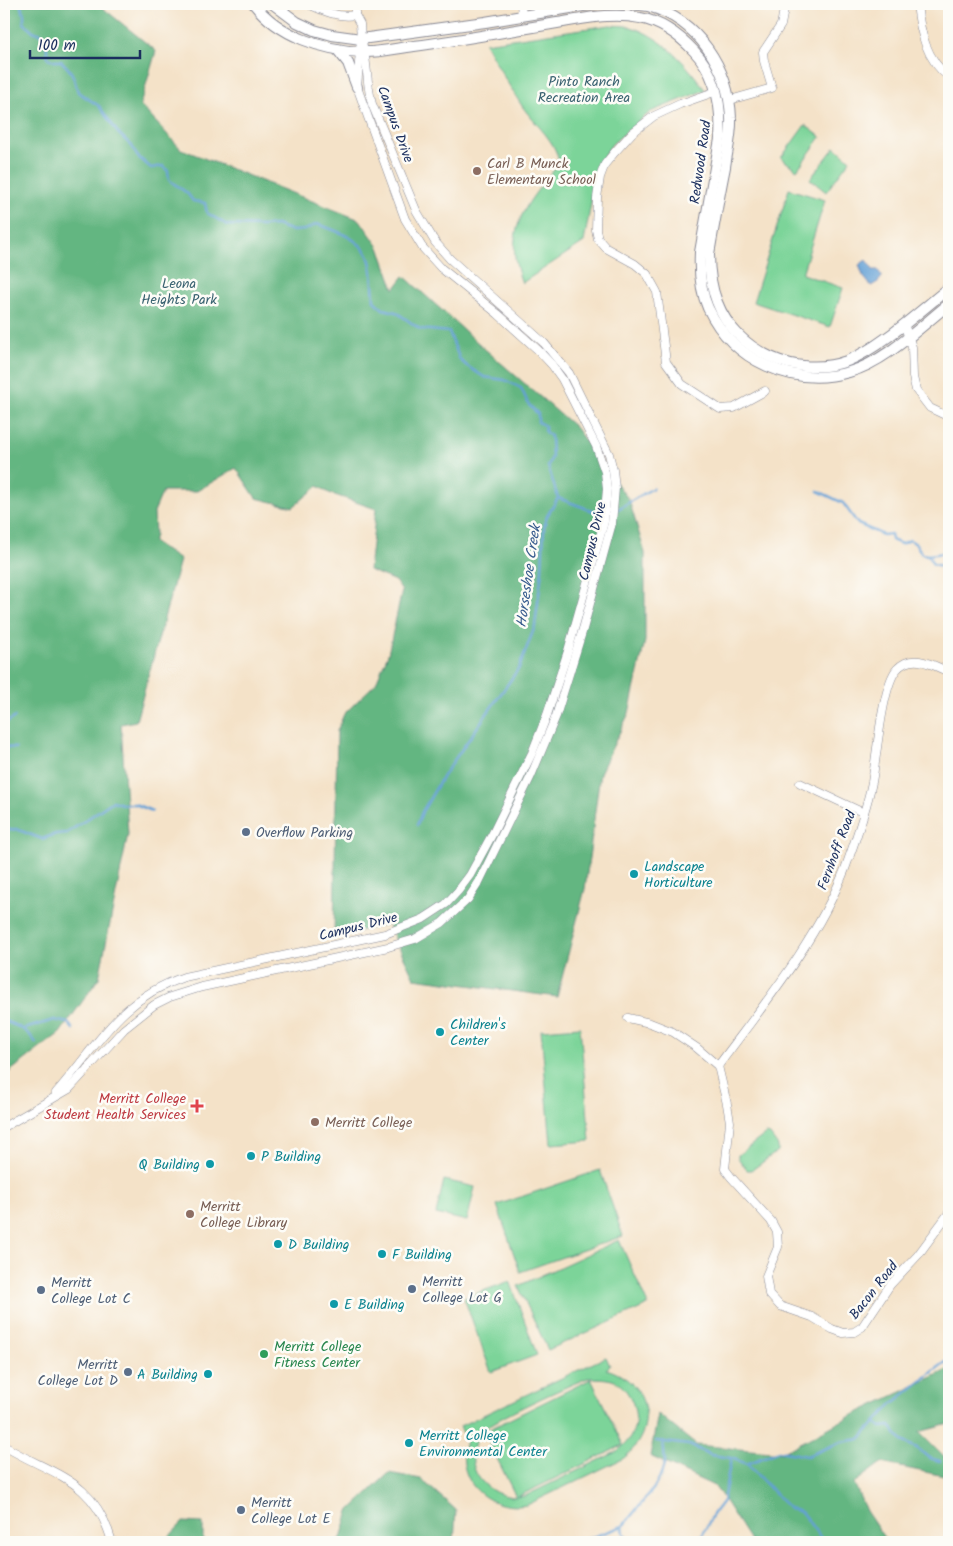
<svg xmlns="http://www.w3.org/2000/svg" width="953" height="1546" viewBox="0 0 953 1546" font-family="Kalam,sans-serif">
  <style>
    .green { fill: #7bd499; stroke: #4b827c; fill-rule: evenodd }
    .forest { fill: #64b681; stroke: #407270 }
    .water { fill: #64a0d5; stroke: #40689a }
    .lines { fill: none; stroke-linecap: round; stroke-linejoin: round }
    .stream { stroke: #64a0d5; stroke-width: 2.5 }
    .minor-casing { stroke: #888893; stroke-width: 9 }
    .major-casing { stroke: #888893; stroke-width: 12 }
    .minor { stroke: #fff; stroke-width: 8 }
    .major { stroke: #fff; stroke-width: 10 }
    .education-dot { fill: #8d6e63; stroke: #fdfcf7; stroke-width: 2 }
    .service-dot { fill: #5c6f8a; stroke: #fdfcf7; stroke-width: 2 }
    .culture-dot { fill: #0f9aa8; stroke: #fdfcf7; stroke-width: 2 }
    .health-dot { fill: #e0444e; stroke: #fdfcf7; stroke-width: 2 }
    .leisure-dot { fill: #2e9e5b; stroke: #fdfcf7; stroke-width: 2 }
    .labels { text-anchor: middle; stroke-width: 5; stroke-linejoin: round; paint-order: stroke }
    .park-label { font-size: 14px; fill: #386170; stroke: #fdfcf7 }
    .street-label { font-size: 14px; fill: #1b2f5e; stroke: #fdfcf7 }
    .education-label { font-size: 14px; fill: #785e54; stroke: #fdfcf7; text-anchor: start }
    .service-label { font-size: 14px; fill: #4e5e75; stroke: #fdfcf7; text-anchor: start }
    .culture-label { font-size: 14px; fill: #0d838f; stroke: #fdfcf7; text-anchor: start }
    .health-label { font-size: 14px; fill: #be3a42; stroke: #fdfcf7; text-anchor: end }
    .leisure-label { font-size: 14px; fill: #27864d; stroke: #fdfcf7; text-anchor: start }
    .water-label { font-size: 15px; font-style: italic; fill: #385c8e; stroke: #fdfcf7 }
  </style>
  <rect width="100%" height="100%" fill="#fdfcf7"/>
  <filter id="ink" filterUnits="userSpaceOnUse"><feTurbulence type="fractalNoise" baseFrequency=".02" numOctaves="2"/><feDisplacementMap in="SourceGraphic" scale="10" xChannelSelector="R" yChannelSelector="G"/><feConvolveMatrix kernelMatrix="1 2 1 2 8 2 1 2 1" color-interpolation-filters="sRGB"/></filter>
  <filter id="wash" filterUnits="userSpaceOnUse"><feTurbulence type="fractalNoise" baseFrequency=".0096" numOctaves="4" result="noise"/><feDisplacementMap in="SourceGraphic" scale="20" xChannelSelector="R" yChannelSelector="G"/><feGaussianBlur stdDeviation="1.12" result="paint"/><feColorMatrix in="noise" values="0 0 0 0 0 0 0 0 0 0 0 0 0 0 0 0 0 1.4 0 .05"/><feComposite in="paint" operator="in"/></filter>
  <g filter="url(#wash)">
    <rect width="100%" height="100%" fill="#f4e2c8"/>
    <g class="green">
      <path d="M 610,25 C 617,26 627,25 634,28 C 664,39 687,64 705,90 L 650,112 L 612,144 L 598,165 L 584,242 L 522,283 C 501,231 527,202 559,164 C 557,141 535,125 522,106 C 509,86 497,65 485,43 Z"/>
      <polygon points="805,125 821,137 797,170 781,158"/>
      <polygon points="835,147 850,160 826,192 810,179"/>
      <polygon points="789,189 825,200 802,274 843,288 830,327 753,302"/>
      <polygon points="580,1027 590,1141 551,1144 541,1030"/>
      <polygon points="766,1134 770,1135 778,1146 778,1151 752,1170 747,1170 738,1158 738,1155"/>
      <polygon points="600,1170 623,1236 520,1272 497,1205"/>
      <polygon points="444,1180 475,1187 467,1221 436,1214"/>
      <polygon points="619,1240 648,1305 548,1350 518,1286"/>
      <polygon points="510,1281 537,1355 491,1372 464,1298"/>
      <path d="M 606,1357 L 610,1366 L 606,1369 C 650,1382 659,1429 624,1458 L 527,1505 C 484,1512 451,1476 468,1435 L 464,1436 L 460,1426 ZM 588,1378 C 596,1378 604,1378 612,1380 C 621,1383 627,1391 631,1399 C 641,1420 634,1441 614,1453 L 525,1496 L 517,1497 L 623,1445 L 591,1379 L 484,1432 L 516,1497 C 502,1497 488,1490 480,1479 C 469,1465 471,1445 481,1432 C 491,1420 571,1384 588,1378 Z"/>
    </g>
    <g class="forest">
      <polygon points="4,4 98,4 156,51 140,105 181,149 360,220 379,247 394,289 404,276 486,350 575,427 629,500 645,553 645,641 629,713 600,773 585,889 557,997 414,978 388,924 334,937 337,731 344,714 376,683 388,654 402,591 395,581 369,570 376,509 329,493 318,486 293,507 256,498 236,468 197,491 163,491 154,512 155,535 153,542 180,560 136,721 121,724 128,834 99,978 60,1033 4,1076"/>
      <polygon points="947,1370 949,1370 949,1424 919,1432 949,1462 949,1477 881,1463 854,1483 866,1511 887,1542 751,1542 716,1487 650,1456 658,1414 696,1445 782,1453 849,1417"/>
      <polygon points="389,1473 421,1479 456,1510 454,1542 337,1542 341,1538 349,1511"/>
      <polygon points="183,1522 203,1523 203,1542 164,1542"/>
    </g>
    <polygon class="water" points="866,260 873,270 878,270 882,277 878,282 871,286 863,276 859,265"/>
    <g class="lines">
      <g class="stream">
        <path d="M 20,4 L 24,14 L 24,23 L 33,31 L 45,36 L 48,58 L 54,61 L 61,61 C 74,73 73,76 78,92 L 99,106 L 118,133 L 132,146 L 137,156 L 151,168 L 163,166 L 168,171 L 169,180 L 187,193 L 193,201 L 205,203 L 207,213 L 227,225 L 262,226 L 276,225 L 293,231 L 305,230 L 317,224 C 335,230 365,240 370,261 C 373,273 373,288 374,301 L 383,309 L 396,312 L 420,329 L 449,332 L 460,360 L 467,366 L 484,377 L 505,380 L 521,388 L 529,405 L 538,414 L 538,422 L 545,426 L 545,432 L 551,436 L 552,457 L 548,466 L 558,498 L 547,516 L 544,528 L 542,570 L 535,626 L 519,668 L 443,776 L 422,812 L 417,825"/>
        <polyline points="818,491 843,503 858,524 883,535 891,534 892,540 901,544 910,540 916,544 922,554 928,555 933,564 949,568"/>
        <polyline points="558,498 599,513"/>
        <polyline points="618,509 653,488"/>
        <polyline points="928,555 944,553 949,551"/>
        <polyline points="4,724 15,717"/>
        <polyline points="4,747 16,748"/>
        <polyline points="4,831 16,829 42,839 56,834 67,833 113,801 122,804 135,804 152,811"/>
        <path d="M 4,1021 C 18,1026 28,1030 36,1043"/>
        <polyline points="24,1029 54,1020 68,1023 73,1029"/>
        <polyline points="875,1422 881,1427 890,1426 902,1441 917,1448 929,1458 940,1461"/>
        <polyline points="656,1441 689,1445 711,1455 731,1458 747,1464 789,1508 802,1513 824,1542"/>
        <polyline points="747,1464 779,1451 807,1456 841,1442 860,1439 892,1404 944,1363 949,1361"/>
        <polyline points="579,1542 623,1526"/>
        <polyline points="629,1542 624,1533 623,1526 654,1488 661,1475 665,1461 663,1441"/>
        <polyline points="699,1542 713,1514 723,1501 731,1459"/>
      </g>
    </g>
  </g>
  <g filter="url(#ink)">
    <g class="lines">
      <g class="minor-casing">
        <g id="minor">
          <path d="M 308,4 C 323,11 339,18 355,15 L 355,4"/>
          <polyline points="521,4 522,16"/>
          <path d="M 917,4 C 920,31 926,60 949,77"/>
          <polyline points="717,91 680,104 654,116 632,133 614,153 605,164 600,177 597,198 596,230 598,239 606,248 635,264 647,274 657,292 666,362 682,384 720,409 734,408 765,391"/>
          <polyline points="730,100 772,88 764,61 763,52 781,25 785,4"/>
          <polyline points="904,324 912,347 913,377 916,390 930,408 949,417"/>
          <polyline points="800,783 864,813"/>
          <polyline points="628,1018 650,1023 673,1032 697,1048 718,1066 727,1104 730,1122 725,1169 731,1177 771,1221 777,1232 778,1247 766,1276 769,1294 780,1306 812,1317 832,1329 843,1333 854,1332 862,1327 890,1285 918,1255 949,1213"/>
          <path d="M 718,1066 C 764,1004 816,942 845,869 C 855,841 866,812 872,782 C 877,756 882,686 897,669 C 912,652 933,665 949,672"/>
          <path d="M 56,1093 C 98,1045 119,999 184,977 L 385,934 L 423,919 L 446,904 L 458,891 L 470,875 L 494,831 L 532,753 L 547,715 L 568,651 L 604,522 L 607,489 L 605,472 L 596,446 L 562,379 L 552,365 L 538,350 L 498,314 L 441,268 L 422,247 L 405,219 L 357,87 L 361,39 L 360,24 L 355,15"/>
          <path d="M 4,1127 L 69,1089 L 124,1029 L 154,1005 L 170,997 L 202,987 L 388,947 L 415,939 L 442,923 L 468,899 L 479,882 L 531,776 L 556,716 L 583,629 L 612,523 L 615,488 L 613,470 L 609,454 L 569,373 L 544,343 L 450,259 L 435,242 L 416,210 L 372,104 C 366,83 368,60 361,39"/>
          <path d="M 4,1446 C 54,1476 94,1478 112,1542"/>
        </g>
      </g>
      <g class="major-casing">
        <g id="major">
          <path d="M 254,4 C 279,36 322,50 362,52 C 379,53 397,48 414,46 C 462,40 509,31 557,23 C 584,19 612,12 640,18 C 661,22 680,36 694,51 C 717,75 722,108 720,139 L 700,252 C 699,271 700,290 708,308 C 733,361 793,388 849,372 C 885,362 920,327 949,304"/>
          <polyline points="273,4 297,22 314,30 332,35 361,39 485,22 595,4"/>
          <path d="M 632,4 C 637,5 643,5 648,6 C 698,20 729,68 731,118 C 732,134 727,151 725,167 C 719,196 714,225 709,254 C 709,271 711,287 717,302 C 736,352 797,379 847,361 C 880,348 921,310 949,288"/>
          <polyline points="337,49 348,63 357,87"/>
        </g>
      </g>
      <use href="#minor" class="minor"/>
      <use href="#major" class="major"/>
    </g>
  </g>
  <g class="education-dot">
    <circle cx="477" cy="171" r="5"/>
    <circle cx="315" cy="1122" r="5"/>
    <circle cx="190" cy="1214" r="5"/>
  </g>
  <g class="service-dot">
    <circle cx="246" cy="832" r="5"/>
    <circle cx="412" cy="1289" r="5"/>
    <circle cx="41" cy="1290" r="5"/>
    <circle cx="128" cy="1372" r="5"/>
    <circle cx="241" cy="1510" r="5"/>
  </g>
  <g class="culture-dot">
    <circle cx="634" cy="874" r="5"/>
    <circle cx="440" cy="1032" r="5"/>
    <circle cx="251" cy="1156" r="5"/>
    <circle cx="210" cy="1164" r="5"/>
    <circle cx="278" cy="1244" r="5"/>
    <circle cx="382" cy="1254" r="5"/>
    <circle cx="334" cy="1304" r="5"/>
    <circle cx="208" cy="1374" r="5"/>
    <circle cx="409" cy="1443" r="5"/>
  </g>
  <path class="health-dot" d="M194.5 1098.5h5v5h5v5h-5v5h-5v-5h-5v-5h5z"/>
  <circle class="leisure-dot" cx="264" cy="1354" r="5"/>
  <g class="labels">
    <g class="park-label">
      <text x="584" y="86">Pinto Ranch<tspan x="584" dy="16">Recreation Area</tspan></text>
      <text x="179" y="288">Leona<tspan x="179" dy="16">Heights Park</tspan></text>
    </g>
    <g class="street-label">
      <text transform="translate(396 124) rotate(70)" y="5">Campus Drive</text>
      <text transform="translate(700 162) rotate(-82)" y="5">Redwood Road</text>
      <text transform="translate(592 541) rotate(-77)" y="5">Campus Drive</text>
      <text transform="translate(836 850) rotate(-69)" y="5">Fernhoff Road</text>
      <text transform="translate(358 926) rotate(-14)" y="5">Campus Drive</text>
      <text transform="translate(873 1290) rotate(-52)" y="5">Bacon Road</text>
    </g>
    <g class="education-label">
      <text x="487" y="168">Carl B Munck<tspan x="487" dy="16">Elementary School</tspan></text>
      <text x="325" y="1127">Merritt College</text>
      <text x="200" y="1211">Merritt<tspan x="200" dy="16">College Library</tspan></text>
    </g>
    <g class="service-label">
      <text x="256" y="837">Overflow Parking</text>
      <text x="422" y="1286">Merritt<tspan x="422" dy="16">College Lot G</tspan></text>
      <text x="51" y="1287">Merritt<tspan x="51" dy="16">College Lot C</tspan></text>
      <text x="118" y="1369" text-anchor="end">Merritt<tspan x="118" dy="16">College Lot D</tspan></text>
      <text x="251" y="1507">Merritt<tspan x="251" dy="16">College Lot E</tspan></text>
    </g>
    <g class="culture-label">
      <text x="644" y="871">Landscape<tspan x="644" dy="16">Horticulture</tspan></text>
      <text x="450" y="1029">Children's<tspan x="450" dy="16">Center</tspan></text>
      <text x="261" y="1161">P Building</text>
      <text x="200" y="1169" text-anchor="end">Q Building</text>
      <text x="288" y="1249">D Building</text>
      <text x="392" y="1259">F Building</text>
      <text x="344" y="1309">E Building</text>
      <text x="198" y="1379" text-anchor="end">A Building</text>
      <text x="419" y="1440">Merritt College<tspan x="419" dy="16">Environmental Center</tspan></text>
    </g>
    <g class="health-label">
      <text x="186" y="1103">Merritt College<tspan x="186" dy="16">Student Health Services</tspan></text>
    </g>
    <g class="leisure-label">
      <text x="274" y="1351">Merritt College<tspan x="274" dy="16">Fitness Center</tspan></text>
    </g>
    <g class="water-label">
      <text transform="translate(528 576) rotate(-82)" y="5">Horseshoe Creek</text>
    </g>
  </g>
  <rect width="953" height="1546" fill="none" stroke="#fdfcf7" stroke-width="20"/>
  <path d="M30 50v8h110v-8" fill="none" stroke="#1b2f5e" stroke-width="2.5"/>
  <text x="38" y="50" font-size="15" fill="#1b2f5e" stroke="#fdfcf7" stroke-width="4" paint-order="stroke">100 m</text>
</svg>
